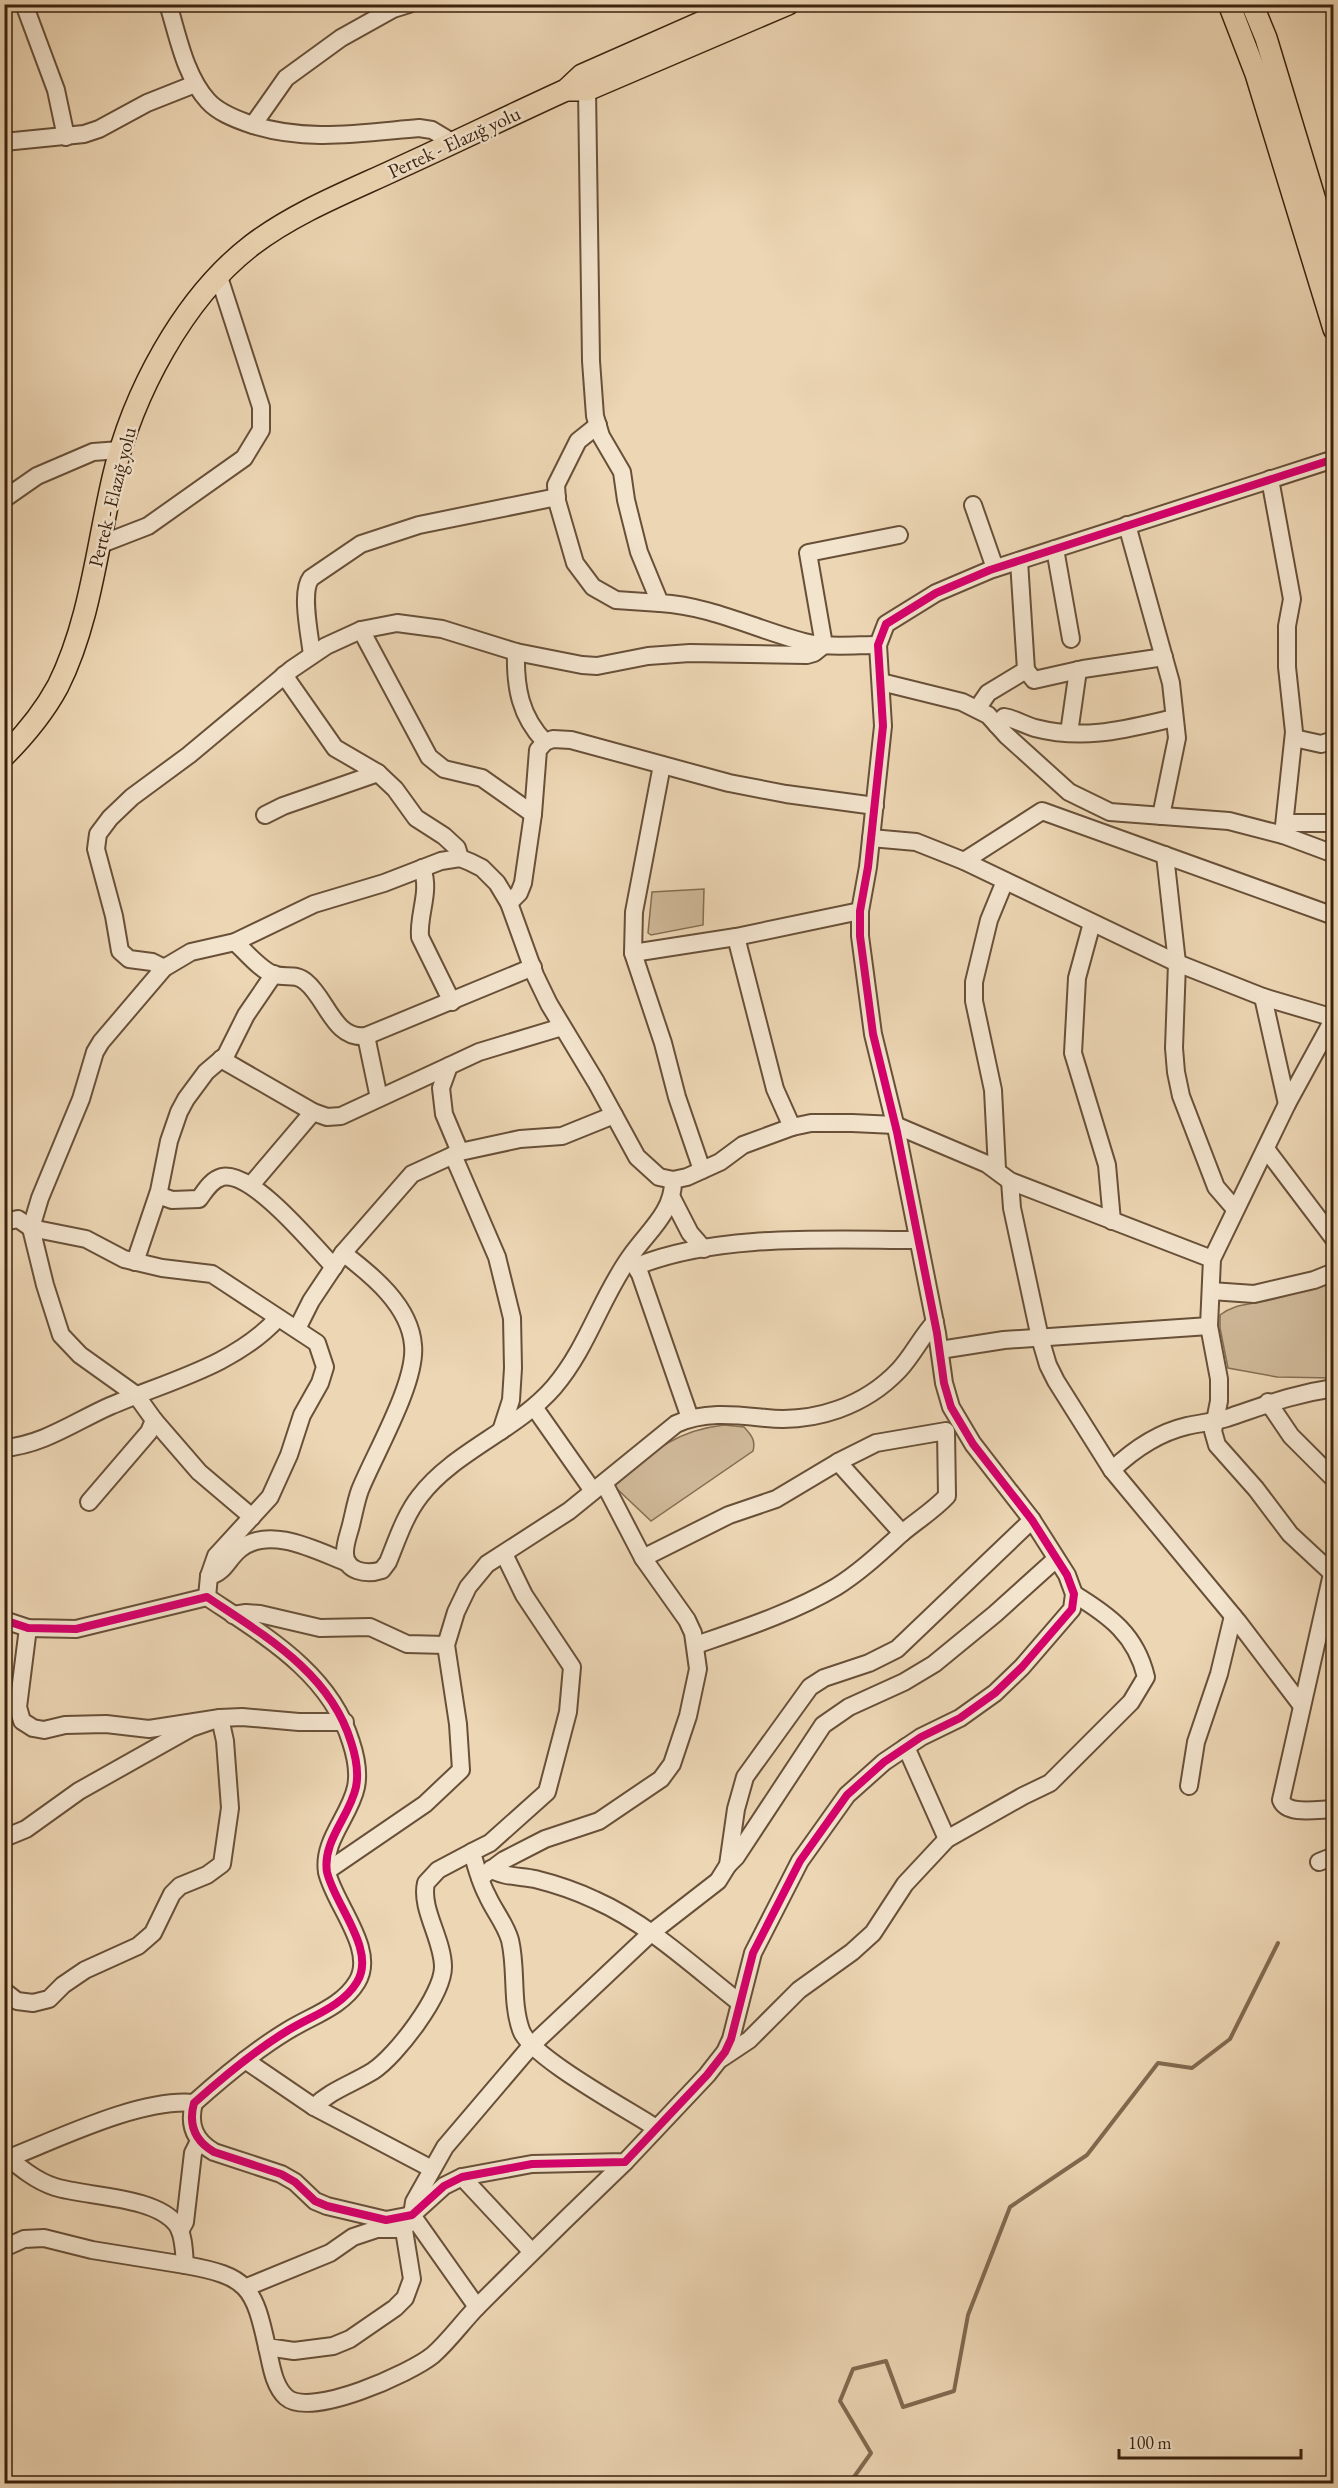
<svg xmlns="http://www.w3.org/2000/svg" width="1338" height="2488" viewBox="0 0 1338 2488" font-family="'EB Garamond',serif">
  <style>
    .green { fill: #cfb898; stroke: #856e53; stroke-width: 1.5 }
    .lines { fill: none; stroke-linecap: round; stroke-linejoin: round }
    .stream { stroke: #816a50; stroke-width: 4 }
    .minor-casing { stroke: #685038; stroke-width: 20 }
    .major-casing { stroke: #3b230e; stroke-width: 24 }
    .minor { stroke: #f3e4ce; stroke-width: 16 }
    .major { stroke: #edd6b4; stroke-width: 21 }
    .cycleway-casing { stroke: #f3e4ce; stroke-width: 11 }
    .cycleway { stroke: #d6006c; stroke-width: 8 }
    .labels { text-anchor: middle; stroke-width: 5; stroke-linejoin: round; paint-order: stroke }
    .street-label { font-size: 20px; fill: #3b230e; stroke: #f3e4ce }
  </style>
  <rect width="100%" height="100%" fill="#edd6b4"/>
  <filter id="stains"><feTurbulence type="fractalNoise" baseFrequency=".00333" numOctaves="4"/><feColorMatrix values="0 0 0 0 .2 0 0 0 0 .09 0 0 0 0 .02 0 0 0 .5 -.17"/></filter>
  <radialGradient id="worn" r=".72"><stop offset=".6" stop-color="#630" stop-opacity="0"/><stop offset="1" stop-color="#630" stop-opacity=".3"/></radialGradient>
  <g class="green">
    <polygon points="704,889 703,925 651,935 648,933 652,892"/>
    <path d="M 1333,1281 L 1333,1378 L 1277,1377 L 1228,1368 L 1220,1328 L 1220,1315 C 1233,1305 1245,1305 1260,1302 C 1285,1298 1309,1288 1333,1281 Z"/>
    <path d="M 724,1425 L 744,1427 C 751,1435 756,1440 753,1451 L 651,1521 L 614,1486 C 651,1454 672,1431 724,1425 Z"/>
  </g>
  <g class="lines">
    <polyline class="stream" points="849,2484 871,2453 840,2401 853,2369 886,2361 903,2407 954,2391 968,2315 1010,2207 1087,2155 1158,2063 1192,2068 1230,2039 1278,1943"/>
    <g class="minor-casing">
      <g id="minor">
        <polyline points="24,4 56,90 66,137"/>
        <path d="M 168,4 C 178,36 185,76 208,101 C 218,112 233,118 247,123 C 304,143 361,133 419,128 L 432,130 L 452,142"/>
        <path d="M 587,90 L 591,361 L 595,416 L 601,436 L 622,472 L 626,500 L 639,552 L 660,603 C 711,606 755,629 804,642 C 827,648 854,645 878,645"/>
        <polyline points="253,125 286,78 341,38 393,9 409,4"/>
        <polyline points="4,142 84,134 99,129 147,103 195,84"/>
        <polyline points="598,425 578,441 556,485 557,501 575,563 593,587 616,600 660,603"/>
        <polyline points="1270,479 1292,599 1287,626 1287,667 1294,732 1283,835"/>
        <polyline points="4,499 37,476 93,452 120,450"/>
        <polyline points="973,505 995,568"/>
        <polyline points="1127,525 1171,683 1177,738 1161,816"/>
        <polyline points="99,545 148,526 244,458 261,430 261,407 219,277"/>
        <polyline points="1055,549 1071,639"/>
        <polyline points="361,630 429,757 444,769 482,778 533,814"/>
        <path d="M 516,652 C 515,687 520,716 545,742"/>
        <path d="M 312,655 C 310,636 300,592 311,578 L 361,544 L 419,525 L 557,497"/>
        <polyline points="1026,670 1034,680 1083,669 1164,657"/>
        <polyline points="284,675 335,748 378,773 395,789 416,818 444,836 457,848 460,858"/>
        <polyline points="881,682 962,702 988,715 1006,735 1069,792 1110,812 1229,821 1283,835 1334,854"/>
        <polyline points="977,709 988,693 1026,670 1019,561"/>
        <path d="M 997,725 L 1004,717 C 1016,719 1024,725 1035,728 C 1085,741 1126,729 1174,718"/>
        <polyline points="1069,733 1078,670"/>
        <polyline points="1294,738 1321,744 1334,740"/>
        <polyline points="662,765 634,912 633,953 663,1043 677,1097 702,1170"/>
        <polyline points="265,815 283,806 378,773"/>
        <polyline points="1285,823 1334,823"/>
        <polyline points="871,838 916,842 964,861 1177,963 1263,997 1334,1018"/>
        <polyline points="1165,855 1177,963 1174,1048 1176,1072 1181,1096 1216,1187 1235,1209"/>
        <polyline points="964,861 1042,811 1334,916"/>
        <path d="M 422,868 C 431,892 418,913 420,937 L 452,1002"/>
        <polyline points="509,903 519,893 523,883 533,814 538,750 545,742 553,739 571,740 729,783 786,794 875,806"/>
        <polyline points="1092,923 1077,978 1073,1053 1107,1165 1112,1221"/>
        <polyline points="736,937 775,1089 792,1127"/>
        <path d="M 235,942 C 246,952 261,971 275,975 C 287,978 296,973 306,982 C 327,999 334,1040 366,1036 L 533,967"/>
        <polyline points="633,953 736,937 860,911"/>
        <polyline points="164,968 152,962 129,959 120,951 114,916 96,849 98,834 110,818 132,797 189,755 292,669 326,646 361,630 397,623 442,629 516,652 582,665 597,666 648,656 690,653 807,655 814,653 824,645 808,553 899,535"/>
        <polyline points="1263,997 1287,1104"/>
        <polyline points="366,1036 379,1098"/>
        <polyline points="221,1059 313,1112 327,1117 341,1116 449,1066"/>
        <polyline points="1266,1149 1334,1239"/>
        <polyline points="460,1152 444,1114 441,1088 449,1066 479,1052 562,1027"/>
        <polyline points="453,1155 497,1257 512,1318 513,1368 511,1400 501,1431"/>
        <polyline points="997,1169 993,1090 974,1001 974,982 989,920 1005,881"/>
        <polyline points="1010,1181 1012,1208 1040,1338 1048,1365 1056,1381 1112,1470 1239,1623 1302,1706"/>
        <polyline points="251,1185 313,1112"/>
        <path d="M 158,1195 L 172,1200 L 199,1199 C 205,1191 211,1180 222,1177 C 252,1170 313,1245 334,1267"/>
        <polyline points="672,1198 690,1233 704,1249"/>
        <polyline points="4,1222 18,1219 31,1228 86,1239 124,1259 162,1268 212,1274 317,1343 325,1367 320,1383 302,1415 289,1455 270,1497 216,1556 209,1576 207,1597"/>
        <path d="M 343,1253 C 372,1275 410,1306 413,1345 C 417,1382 375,1453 360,1490 C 356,1501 354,1513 351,1525 C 349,1533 345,1543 345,1552 C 344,1572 367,1575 382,1570 L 388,1562 C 397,1540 405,1515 420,1496 C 453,1452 517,1430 554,1387 C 588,1347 600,1299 630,1257 C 647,1232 674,1212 673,1180"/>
        <polyline points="631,1259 640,1274 690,1418"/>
        <polyline points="135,1262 159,1191 169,1141 179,1112 186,1099 206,1072 226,1055 246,1015 274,974"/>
        <path d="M 637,1266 C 718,1233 831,1240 918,1240"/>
        <polyline points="1211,1291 1254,1294 1314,1280 1334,1272"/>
        <polyline points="1209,1326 1219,1379 1219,1401 1213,1431 1217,1445 1256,1489 1290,1534 1334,1575"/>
        <polyline points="297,1329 311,1301 343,1253 412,1174 460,1152 520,1139 562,1136 614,1115"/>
        <polyline points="940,1350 1004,1340 1209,1326 1212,1259 1287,1104 1334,1018"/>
        <polyline points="1268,1402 1291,1436 1334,1479"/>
        <polyline points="534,1407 593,1491"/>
        <polyline points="154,1420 199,1472 252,1517"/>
        <path d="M 4,1448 C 43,1445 76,1421 110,1406 C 168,1381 234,1366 278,1318"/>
        <polyline points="838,1462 902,1533"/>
        <path d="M 1112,1470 C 1133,1450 1157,1433 1187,1426 C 1200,1423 1214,1422 1227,1418 C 1266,1405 1293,1394 1334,1388"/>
        <polyline points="89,1502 149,1432 154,1420 136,1395 80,1355 61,1335 45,1285 31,1228 40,1198 81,1099 95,1052 101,1042 164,968 191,952 235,942 314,904 384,883 441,861 460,858 470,862 482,868 497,883 509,903 535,975 549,1004 596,1082 637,1157 659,1177 673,1180 687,1177 720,1162 743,1145 792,1127 811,1123 852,1123 895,1125 987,1164 1010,1181 1212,1259"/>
        <path d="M 504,1554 L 524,1595 L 572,1667 L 568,1712 L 547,1792 L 490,1843 L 472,1852 C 476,1867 480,1882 487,1895 C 494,1911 505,1923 510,1940 C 517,1969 511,2002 521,2030 C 530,2057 629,2110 656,2128"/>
        <path d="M 643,1558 L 729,1515 L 776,1499 L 838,1462 L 876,1443 L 946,1431 L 947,1496 C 933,1511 916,1521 901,1534 C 880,1553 860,1572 836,1587 C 794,1612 742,1629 696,1645"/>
        <path d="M 1332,1574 L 1281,1800 C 1287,1816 1319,1809 1334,1809"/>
        <path d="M 209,1576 C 225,1573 228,1558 240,1549 C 270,1525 317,1551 348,1563"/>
        <polyline points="233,1615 246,1613 260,1614 320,1628 370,1627 407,1644 446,1645"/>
        <path d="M 4,1620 L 28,1628 L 76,1629 L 207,1597 C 265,1636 330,1673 351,1742 C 356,1757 359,1772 356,1787 C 350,1816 322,1841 327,1872 C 334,1904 377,1950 357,1982 C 342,2007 311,2016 287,2031 C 254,2051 223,2077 194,2103 C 188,2125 195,2141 214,2152 L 281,2174 L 295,2182 L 315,2201 L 327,2206 L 386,2220 L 412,2215 L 444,2186 L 462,2177 L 532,2164 L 625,2162 L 707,2075 L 725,2052 L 731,2039 L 753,1953 L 800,1861 L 847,1795 L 884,1762 L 921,1737 L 960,1718 L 995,1693 L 1022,1667 L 1072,1609 L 1074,1594 L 1067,1575 L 1032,1520 L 973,1444 L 951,1407 L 944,1383 L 937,1333 L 897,1132 L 873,1034 L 860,936 L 860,911 L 868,867 L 883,726 L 878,645 L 886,624 L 936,593 L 990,570 L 1334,459"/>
        <polyline points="906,1747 947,1839"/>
        <polyline points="1189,1786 1196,1742 1219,1674 1233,1616"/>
        <polyline points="4,1838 26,1829 79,1791 191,1728 220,1718 242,1717 299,1722 345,1722"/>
        <polyline points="1319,1862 1334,1856"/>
        <polyline points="728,1865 736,1857 823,1725 849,1707 904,1682 934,1664 995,1614 1056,1559"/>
        <path d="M 491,1869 C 502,1877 521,1876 535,1879 C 555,1884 576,1891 595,1900 C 649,1924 694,1967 740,2003"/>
        <path d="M 327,1871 L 425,1804 L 461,1770 L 458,1724 L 446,1645 L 456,1612 L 468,1587 L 487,1564 L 569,1511 L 676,1424 C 705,1411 735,1415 766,1418 C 815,1423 865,1406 899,1370 C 913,1355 921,1337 935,1322"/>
        <polyline points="480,1878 504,1860 545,1839 599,1821 661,1779 672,1764 688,1716 698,1669 693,1633 687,1620 643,1558 604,1483"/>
        <polyline points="4,1991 17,2001 33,2003 49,1999 63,1985 85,1970 138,1946 153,1933 172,1894 180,1886 207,1875 222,1864 230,1808 225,1741 220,1718 149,1729 106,1724 65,1725 44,1730 33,1728 22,1721 18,1707 28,1628"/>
        <path d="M 722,2058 L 749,2040 L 799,1990 L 852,1952 L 873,1933 L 905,1884 L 947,1839 L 1023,1796 L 1050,1783 L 1131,1702 L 1146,1677 C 1136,1635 1110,1616 1074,1594"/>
        <polyline points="245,2060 314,2107 432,2169"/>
        <path d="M 314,2107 C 331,2090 352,2084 373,2071 C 396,2056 443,1995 443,1967 C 443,1939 420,1909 426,1883 L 438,1870 L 472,1852"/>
        <path d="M 4,2154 C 19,2167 36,2181 55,2187 C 87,2197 156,2196 177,2225 C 184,2235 184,2253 185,2265 C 248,2276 254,2287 267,2347 L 294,2351 L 333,2346 L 350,2339 L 395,2308 L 405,2298 L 412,2279 L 404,2230 L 412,2215 L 414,2202 L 445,2147 L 531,2046 L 651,1933 L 718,1881 L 728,1865 L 736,1809 L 745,1777 L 810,1687 L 824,1678 L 869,1663 L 897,1649 L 1032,1520"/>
        <path d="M 9,2158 C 60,2138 141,2098 194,2103"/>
        <polyline points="462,2177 532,2252"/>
        <polyline points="412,2215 477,2307"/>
        <polyline points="180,2231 185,2222 193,2153 199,2141"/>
        <polyline points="4,2248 24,2239 44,2238 92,2250 185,2265"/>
        <polyline points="247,2287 330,2253 353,2237 377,2229 397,2229"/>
        <path d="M 267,2347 C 271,2363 273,2385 286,2397 C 310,2419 411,2373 433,2355 C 450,2340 463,2321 479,2305 C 527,2257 576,2209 625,2162"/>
      </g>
    </g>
    <g class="major-casing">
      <g id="major">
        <polyline points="1229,4 1256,74 1334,329"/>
        <polyline points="1252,4 1266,38 1334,263"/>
        <polyline points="566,90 587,90 788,4"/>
        <path d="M 4,756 C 25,735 44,712 58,686 C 90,622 97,547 113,478 C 132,395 183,298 252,245 C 297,211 350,191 401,167 C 456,142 511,115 566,90 L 582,75 L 743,4"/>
      </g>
    </g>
    <use href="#minor" class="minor"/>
    <use href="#major" class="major"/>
    <g class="cycleway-casing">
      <path id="cycleway" d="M 4,1620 L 28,1628 L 76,1629 L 207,1597 C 265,1636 330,1673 351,1742 C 356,1757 359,1772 356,1787 C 350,1816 322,1841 327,1872 C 334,1904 377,1950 357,1982 C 342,2007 311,2016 287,2031 C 254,2051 223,2077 194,2103 C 188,2125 195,2141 214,2152 L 281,2174 L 295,2182 L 315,2201 L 327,2206 L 386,2220 L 412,2215 L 444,2186 L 462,2177 L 532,2164 L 625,2162 L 707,2075 L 725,2052 L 731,2039 L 753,1953 L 800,1861 L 847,1795 L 884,1762 L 921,1737 L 960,1718 L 995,1693 L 1022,1667 L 1072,1609 L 1074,1594 L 1067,1575 L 1032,1520 L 973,1444 L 951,1407 L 944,1383 L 937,1333 L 897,1132 L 873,1034 L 860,936 L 860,911 L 868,867 L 883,726 L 878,645 L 886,624 L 936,593 L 990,570 L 1334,459"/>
    </g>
    <use href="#cycleway" class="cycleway"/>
  </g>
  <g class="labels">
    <g class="street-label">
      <text transform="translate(454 142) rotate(-25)" y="7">Pertek - Elazığ yolu</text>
      <text transform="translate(112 497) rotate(-76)" y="7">Pertek - Elazığ yolu</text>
    </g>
  </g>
  <rect width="1338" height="2488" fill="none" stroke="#edd6b4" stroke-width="24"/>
  <rect x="6" y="6" width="1326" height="2476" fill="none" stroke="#3b230e" stroke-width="3"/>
  <rect x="12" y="12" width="1314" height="2464" fill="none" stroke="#3b230e" stroke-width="1.5"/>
  <path d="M1119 2449v9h182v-9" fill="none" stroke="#3b230e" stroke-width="3"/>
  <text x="1128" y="2449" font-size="18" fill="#3b230e" stroke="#f3e4ce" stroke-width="4.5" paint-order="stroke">100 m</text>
  <rect width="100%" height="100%" filter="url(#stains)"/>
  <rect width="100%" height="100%" fill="url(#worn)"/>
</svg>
